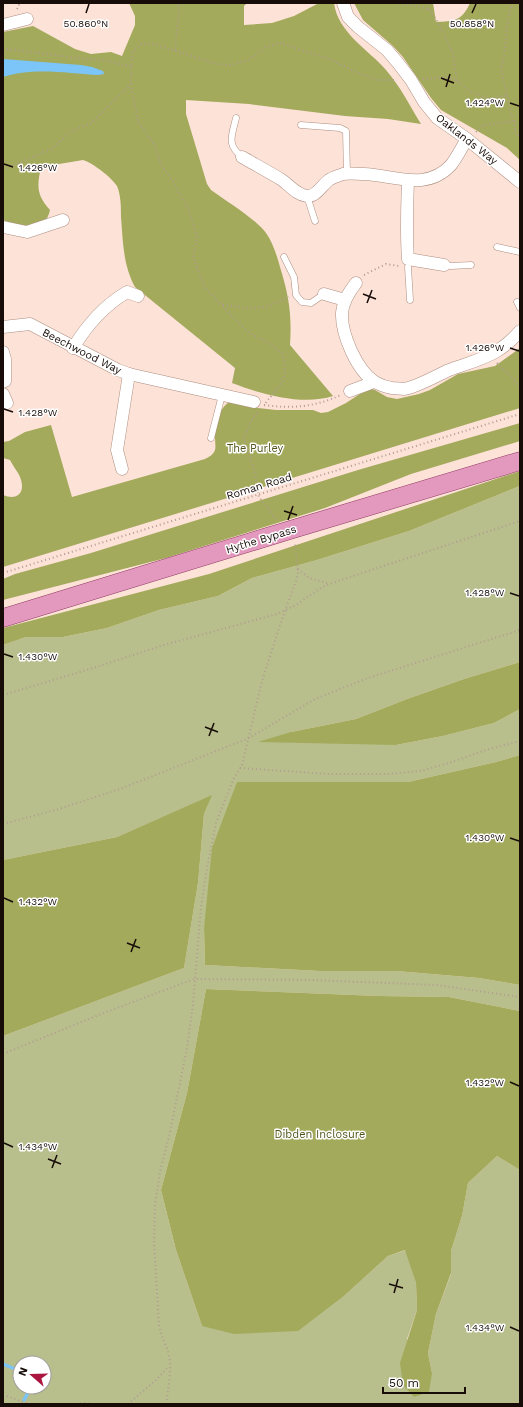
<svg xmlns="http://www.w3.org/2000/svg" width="523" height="1407" viewBox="0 0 523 1407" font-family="'Work Sans',sans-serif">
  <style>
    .green { fill: #b8bf8c; fill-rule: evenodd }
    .forest { fill: #a3aa5b }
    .water { fill: #7cc5f8 }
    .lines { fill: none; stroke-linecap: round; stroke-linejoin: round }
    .stream { stroke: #7cc5f8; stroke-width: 3.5 }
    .service-casing { stroke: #ad8e81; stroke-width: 7 }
    .minor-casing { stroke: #ad8e81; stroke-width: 13 }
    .primary-casing { stroke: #903b62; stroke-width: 19 }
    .path { stroke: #b19b92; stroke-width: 2; stroke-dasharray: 1 3; stroke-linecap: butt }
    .service { stroke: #fff; stroke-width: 6 }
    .minor { stroke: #fff; stroke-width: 12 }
    .primary { stroke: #e399be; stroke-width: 18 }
    .ticks { fill: none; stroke: #170c08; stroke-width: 1.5 }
    .labels { text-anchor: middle; stroke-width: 3; stroke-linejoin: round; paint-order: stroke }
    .street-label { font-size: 11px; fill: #170c08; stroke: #fff }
    .park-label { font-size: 11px; fill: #50541a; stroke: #fff }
    .ticks-label { font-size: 10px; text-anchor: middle; fill: #170c08; stroke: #fff; stroke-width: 3; stroke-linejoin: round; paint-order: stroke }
  </style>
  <rect width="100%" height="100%" fill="#fde2d7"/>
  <path class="green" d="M 520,486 L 520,662 L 464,679 L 407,699 L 356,719 L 291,732 L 396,745 L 443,736 L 494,723 L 520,709 L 520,755 L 496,762 L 408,782 L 237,782 L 204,928 L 205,965 L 320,971 L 396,971 L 479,978 L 520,985 L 520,1011 L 449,997 L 379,996 L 206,989 L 187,1093 L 161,1190 L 176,1250 L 202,1326 L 345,1295 L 388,1256 L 406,1250 L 416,1283 L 417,1310 L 407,1339 L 432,1373 L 428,1353 L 436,1314 L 451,1274 L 451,1251 L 462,1216 L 468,1183 L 497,1156 L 520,1170 L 520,1404 L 3,1404 L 3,1036 L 184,968 L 198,883 L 204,814 L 211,796 L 117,837 L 3,860 L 3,645 L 26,637 L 63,637 L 107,628 L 159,610 L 218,596 L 252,578 L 317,560 L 409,531 ZM 20,1363 L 44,1363 L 44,1387 L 20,1387 Z"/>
  <g class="forest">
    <path d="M 129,3 L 247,3 L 244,6 L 244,25 L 272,23 L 294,16 L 319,3 L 334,3 C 338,33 368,49 386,70 C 400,86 410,106 421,124 L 388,119 L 345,116 L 249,104 L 186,100 L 186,114 L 207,184 L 211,190 C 226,201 256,219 266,233 C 273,243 277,256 280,267 C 289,296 292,315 290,345 L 333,396 C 303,406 260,394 232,383 L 235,368 L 135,287 C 123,265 123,242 121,217 C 121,208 121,195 117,186 C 111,177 93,163 83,160 L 41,167 C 37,186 36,194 50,210 C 45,235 19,226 3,220 L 3,32 L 33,26 L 75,49 L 91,54 L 111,52 L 122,56 L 135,25 L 135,16 Z"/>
    <path d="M 354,3 L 433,3 L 436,22 C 454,21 462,21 470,3 L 520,3 L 520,160 L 507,148 L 441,110 L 431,98 L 403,57 L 393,46 L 363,20 Z"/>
    <path d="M 520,348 L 520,408 L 3,567 L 3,495 C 18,501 26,492 20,477 C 18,472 13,466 10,460 L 3,458 L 3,442 L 9,441 L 25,432 L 51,425 L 72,497 L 205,459 C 209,457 213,455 215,450 C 216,447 215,442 215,438 C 216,424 218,408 231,401 L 258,408 L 276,410 L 313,410 L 321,413 L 328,412 L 346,403 L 369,388 L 375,390 L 387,397 L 397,399 L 419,394 L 430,390 L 458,374 L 495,366 Z"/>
    <polygon points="520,423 520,441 411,474 325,508 166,558 3,600 3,579 15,574 91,553 358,470"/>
    <polygon points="520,471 520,486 409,531 317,560 252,578 218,596 159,610 107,628 63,637 26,637 3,645 3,628 209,574"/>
    <polygon points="520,662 520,709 494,723 443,736 396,745 258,742 291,732 356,719 407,699 464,679"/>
    <polygon points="520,755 520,985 479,978 396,971 320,971 205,965 204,928 212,848 237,782 408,782 496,762"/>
    <polygon points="212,795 204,814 198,883 184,968 3,1036 3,860 117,837"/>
    <polygon points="206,989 379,996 449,997 520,1011 520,1170 497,1156 468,1183 462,1216 451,1251 451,1273 436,1314 428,1353 432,1373 429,1392 414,1397 403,1385 400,1363 417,1310 416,1283 405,1250 388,1256 345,1295 298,1331 234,1334 202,1326 176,1250 161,1190 187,1093"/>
  </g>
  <path class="water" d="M 3,59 L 81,65 L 92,67 L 103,71 L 104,74 L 98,75 C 69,73 31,67 3,77 Z"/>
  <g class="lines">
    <g class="stream">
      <polyline points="3,1364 20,1371"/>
      <polyline points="24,1400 31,1387"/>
    </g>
    <g class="service-casing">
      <g id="service">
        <path d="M 236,118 C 232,136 226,144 242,157"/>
        <polyline points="301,125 340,128 346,131 347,174"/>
        <polyline points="307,196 315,221"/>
        <polyline points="497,247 520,252"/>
        <polyline points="284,257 294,277 296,295 302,302 311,303 324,294"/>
        <polyline points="444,265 451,266 471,265"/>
        <polyline points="408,267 410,300"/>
        <polyline points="517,302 520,308"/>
        <polyline points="211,438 222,395"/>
      </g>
    </g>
    <g class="minor-casing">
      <g id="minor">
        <polyline points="343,3 348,17 358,27 387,50 398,63 411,80 424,102 437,118 467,139 520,182"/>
        <polyline points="3,25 27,19"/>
        <path d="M 242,157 C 256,165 269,172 282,180 C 290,186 297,195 307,196 C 316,197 322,185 329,180 C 333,177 338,176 343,174 C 350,173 357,174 364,174 C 394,175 426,192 451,165 C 457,157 462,147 467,139"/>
        <path d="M 408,181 C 407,207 406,233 408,259 L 444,265"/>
        <polyline points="3,227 27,232 63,220"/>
        <path d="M 356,283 C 349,292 343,301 342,313 C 341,334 357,371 375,382 C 380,385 386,387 392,388 C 396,388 401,389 404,389 C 415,388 438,375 449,370 C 465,364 482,360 497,351 C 505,346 514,338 520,331"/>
        <polyline points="324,294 345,300"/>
        <polyline points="3,327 30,324 118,370 129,374 254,402"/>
        <path d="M 73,348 C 87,325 105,305 127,292 L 138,296"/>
        <polyline points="3,352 5,359 5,381 3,382"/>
        <polyline points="350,391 374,382"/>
        <polyline points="3,394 7,403"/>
        <polyline points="122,469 117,450 129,374"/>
      </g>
    </g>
    <g class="primary-casing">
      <polyline id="primary" points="3,618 290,530 520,461"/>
    </g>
    <g class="path">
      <polyline points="395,3 417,6 428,9 436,19 453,53 457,81"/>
      <polyline points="511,3 511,8 507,25 504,58 501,68 511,114 514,121 515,132 520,137"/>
      <polyline points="178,6 185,3"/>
      <polyline points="17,9 20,3"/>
      <polyline points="428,9 429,3"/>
      <polyline points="3,49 8,49 85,59 104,60 119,64 132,66"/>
      <polyline points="175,50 179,13 178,3"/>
      <polyline points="423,79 446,77 457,81 471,92 489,99 508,95"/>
      <path d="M 131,84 L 138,122 L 154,144 L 161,164 L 173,182 L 189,211 L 197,237 L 193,257 L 205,288 L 249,333 L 265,341 L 283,354 C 289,383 281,382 265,404"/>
      <polyline points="476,132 484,125 514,121"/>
      <polyline points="3,170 53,148 70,132 91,123 131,84 132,53 141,44 153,44 217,64 232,65 250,59 266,47 280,43 329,59 354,71 376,80 397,80"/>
      <polyline points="364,275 386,264 399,266"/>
      <polyline points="223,305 247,308 266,307 289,297"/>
      <polyline points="497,363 515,381 520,389"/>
      <path d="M 264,405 C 293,409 314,407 341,395"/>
      <polyline points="257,413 253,417 244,438 255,473 259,497 276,519"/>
      <polyline points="298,569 309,578 330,584"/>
      <polyline points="3,573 520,414"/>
      <polyline points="3,695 93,668 164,645 277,614 296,605 322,587 338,581 520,521"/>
      <polyline points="240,768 329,774 387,774 421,771 449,763 486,750 520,741"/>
      <polyline points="3,824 59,809 120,789 249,738 315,699 368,678 520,630"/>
      <polyline points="3,1054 101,1014 194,979 310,980 437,985 520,997"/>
      <polyline points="3,1395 29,1404"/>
      <polyline points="72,1404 85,1403 92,1404"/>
      <polyline points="128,1404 156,1380 169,1366"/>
      <path d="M 166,1404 C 168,1392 172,1367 169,1356 C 167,1345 161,1337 159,1325 L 154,1242 L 155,1205 L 160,1172 L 170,1132 L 187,1048 L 193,1004 L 201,907 L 207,868 L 216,823 L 233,780 L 242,765 L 262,681 L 281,622 L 296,581 L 298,574 L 295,542"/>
    </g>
    <use href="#service" class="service"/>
    <use href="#minor" class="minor"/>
    <use href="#primary" class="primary"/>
  </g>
  <path class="ticks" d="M 86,13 L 89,4M 472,13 L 476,4M 441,78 L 454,83M 446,87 L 450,74M 510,103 L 519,106M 4,164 L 13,167M 363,294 L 376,299M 367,303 L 372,290M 510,348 L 519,351M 4,409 L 13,412M 284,511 L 297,515M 288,520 L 293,506M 510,593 L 519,596M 4,654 L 13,657M 205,727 L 218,732M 209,736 L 214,723M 510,838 L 519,841M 4,898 L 13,902M 127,943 L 140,948M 131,952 L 136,939M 510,1082 L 519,1086M 4,1143 L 13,1147M 48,1159 L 61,1164M 52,1168 L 57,1155M 389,1284 L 403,1288M 394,1293 L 398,1279M 510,1327 L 519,1331"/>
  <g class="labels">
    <g class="street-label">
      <text transform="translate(467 139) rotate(38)" y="4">Oaklands Way</text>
      <text transform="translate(82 351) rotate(27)" y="4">Beechwood Way</text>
      <text transform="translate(259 486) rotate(-17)" y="4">Roman Road</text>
      <text transform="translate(261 539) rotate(-17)" y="4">Hythe Bypass</text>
    </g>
    <g class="park-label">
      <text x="255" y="452">The Purley</text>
      <text x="320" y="1138">Dibden Inclosure</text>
    </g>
  </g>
  <g class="ticks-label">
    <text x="86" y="27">50.860°N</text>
    <text x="472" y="27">50.858°N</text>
    <text x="485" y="106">1.424°W</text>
    <text x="38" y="171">1.426°W</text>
    <text x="485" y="351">1.426°W</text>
    <text x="38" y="416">1.428°W</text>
    <text x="485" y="596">1.428°W</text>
    <text x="38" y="660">1.430°W</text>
    <text x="485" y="841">1.430°W</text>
    <text x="38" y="905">1.432°W</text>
    <text x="485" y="1086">1.432°W</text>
    <text x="38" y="1150">1.434°W</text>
    <text x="485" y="1331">1.434°W</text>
  </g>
  <rect width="523" height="1407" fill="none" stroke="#170c08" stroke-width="8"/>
  <g transform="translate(32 1375) rotate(290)"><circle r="19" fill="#ffffff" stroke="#a29e9c"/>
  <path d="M0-3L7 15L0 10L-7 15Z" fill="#ab1641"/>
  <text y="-6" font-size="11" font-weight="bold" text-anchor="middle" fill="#170c08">N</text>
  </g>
  <path d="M383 1387v6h82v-6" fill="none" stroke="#170c08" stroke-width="2"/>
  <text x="389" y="1387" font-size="12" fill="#170c08" stroke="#ffffff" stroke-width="3" paint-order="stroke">50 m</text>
</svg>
